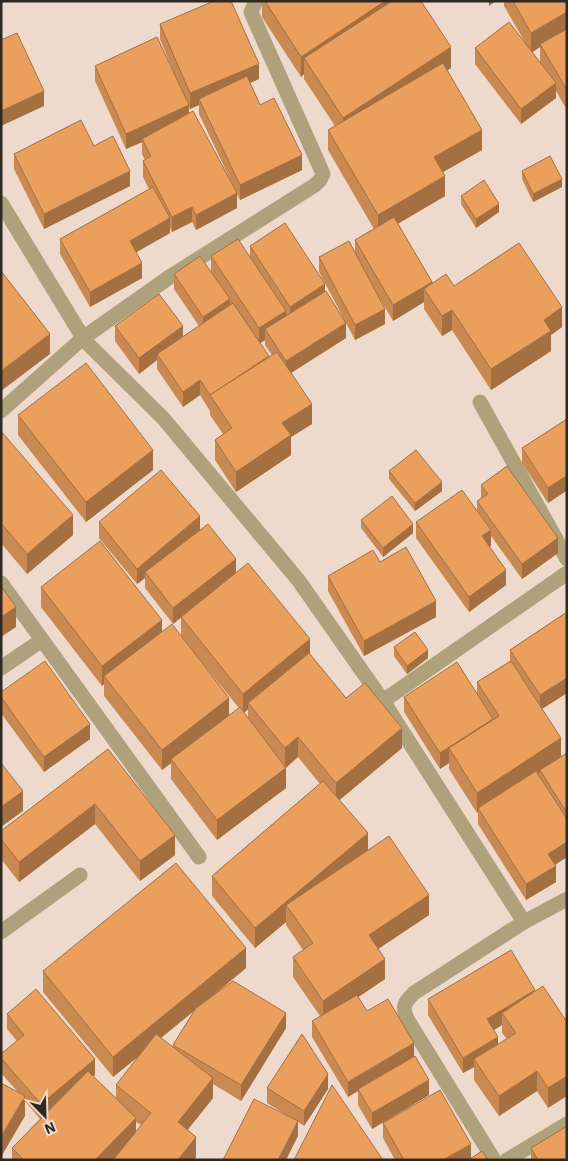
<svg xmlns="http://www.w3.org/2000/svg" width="568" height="1161" viewBox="0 0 568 1161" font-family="'IBM Plex Sans',sans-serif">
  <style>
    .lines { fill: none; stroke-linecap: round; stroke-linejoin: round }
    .minor { stroke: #afa17b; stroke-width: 15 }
    .wall { fill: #c98950; fill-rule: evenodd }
    .shaded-wall { fill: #a46f41 }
    .building { fill: #ea9f5d; stroke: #a46f41 }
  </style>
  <rect width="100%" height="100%" fill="#eddacc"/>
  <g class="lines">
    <g class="minor">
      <polyline points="1,203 85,341 163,418 299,581 383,701 524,922"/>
      <polyline points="480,402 567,559"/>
      <polyline points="1,411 83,338 171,276 315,185 320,180 323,174 320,167 251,12 256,1"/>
      <polyline points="1,583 199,857"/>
      <polyline points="1,668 42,640"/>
      <polyline points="383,701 567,573"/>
      <polyline points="1,932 80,875"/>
      <path d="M 494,1160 L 407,1019 C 402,1006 404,1003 414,993 L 524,922 L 567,899"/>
      <polyline points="507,1160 567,1124"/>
    </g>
  </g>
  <g class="wall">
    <path d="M 262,1 L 421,1 L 451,68 L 447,70 L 482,150 L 443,172 L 445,196 L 398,224 L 432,282 L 454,286 L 562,327 L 551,335 L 551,351 L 491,390 L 452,330 L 442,336 L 424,309 L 424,302 L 393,321 L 379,297 L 385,324 L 355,340 L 346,323 L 346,338 L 291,373 L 312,424 L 291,437 L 291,455 L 236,492 L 215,460 L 215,440 L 223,434 L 210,415 L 210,411 L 200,395 L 183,407 L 157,369 L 157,360 L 139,374 L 115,341 L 115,326 L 183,337 L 199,326 L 174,289 L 174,274 L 211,271 L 211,256 L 250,258 L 250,246 L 325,292 L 345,321 L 319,272 L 319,257 L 355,252 L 355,240 L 374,229 L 328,150 L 328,130 L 335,126 L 304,79 L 304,74 L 301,77 L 262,17 ZM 265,340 L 265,345 L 272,355 L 269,357 L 260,343 Z"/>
    <path d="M 504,1 L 567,1 L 567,110 L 556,91 L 556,98 L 521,124 L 475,64 L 475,48 L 526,44 L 504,6 ZM 540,47 L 540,63 L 532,52 Z"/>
    <path d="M 160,24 L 259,79 L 250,83 L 260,105 L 302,170 L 240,200 L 237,194 L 237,208 L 196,230 L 192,222 L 172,232 L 170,228 L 170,233 L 136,252 L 142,278 L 90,307 L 60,254 L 60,239 L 149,189 L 143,177 L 143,161 L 145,160 L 142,154 L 142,142 L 126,149 L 95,81 L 95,66 L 173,71 L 160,39 ZM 199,105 L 199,114 L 231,181 L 189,113 L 189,107 L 190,109 Z"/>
    <polygon points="94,146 130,186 44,229 14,169 14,154"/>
    <polygon points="522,171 562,187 533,202 522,179"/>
    <polygon points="461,196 499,212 476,228 461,204"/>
    <polygon points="18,415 153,470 86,522 18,435"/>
    <polygon points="567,419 567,492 566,491 548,503 522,463 522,448"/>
    <polygon points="1,431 73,535 27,574 1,543"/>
    <polygon points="389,471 442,491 415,511 389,479"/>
    <polygon points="481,485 558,553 522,579 491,536 491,546 490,546 506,585 469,612 416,538 416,522 477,511 477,501 481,499"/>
    <polygon points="361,520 413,533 383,557 361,528"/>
    <path d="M 99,522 L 200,530 L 236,573 L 310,654 L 346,698 L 402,748 L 339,800 L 368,850 L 429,915 L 378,949 L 385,979 L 358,997 L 367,1011 L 414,1056 L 429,1095 L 372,1129 L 358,1105 L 358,1091 L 348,1097 L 312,1037 L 312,1021 L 320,1016 L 293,977 L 293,957 L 303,950 L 286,925 L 286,922 L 255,948 L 212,896 L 212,876 L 320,784 L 298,757 L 286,768 L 286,788 L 217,840 L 171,779 L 171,763 L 162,770 L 104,696 L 104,684 L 102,686 L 41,607 L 41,587 L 162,632 L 181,636 L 181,617 L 173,624 L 145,588 L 145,578 L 137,584 L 99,538 ZM 195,654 L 239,708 L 229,716 ZM 248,709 L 248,718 L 244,713 Z"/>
    <polygon points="380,562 436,617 364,656 328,591 328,576"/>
    <polygon points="567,612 567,693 542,709 561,757 567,753 567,857 555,865 556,882 526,900 478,824 478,812 477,813 449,769 449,763 440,769 404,712 404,697 477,694 477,682 510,661 510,650"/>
    <polygon points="394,647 428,658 407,674 394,656"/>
    <polygon points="1,692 90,739 44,772 1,713"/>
    <polygon points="108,749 175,855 140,881 95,824 19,882 1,859 1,831"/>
    <path d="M 246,968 L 219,991 L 286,1028 L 241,1101 L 213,1084 L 213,1098 L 187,1130 L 196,1157 L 194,1160 L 12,1160 L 12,1148 L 40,1119 L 25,1101 L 25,1116 L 17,1091 L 1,1073 L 1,1054 L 17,1041 L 7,1029 L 7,1014 L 95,1075 L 93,1076 L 116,1098 L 116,1085 L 138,1057 L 113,1077 L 43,992 L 43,971 ZM 193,1012 L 173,1045 L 173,1047 L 161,1038 ZM 136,1122 L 141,1125 L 136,1131 Z"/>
    <path d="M 535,991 L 567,1022 L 548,1108 L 537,1091 L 499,1116 L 474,1080 L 474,1067 L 463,1073 L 428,1015 L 428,999 ZM 502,1025 L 502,1033 L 507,1039 L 498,1044 L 494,1030 Z"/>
    <polygon points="267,1088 328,1089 304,1126 298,1122 298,1136 286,1115 267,1103"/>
    <polygon points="383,1123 471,1158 488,1160 395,1160 383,1138"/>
    <polygon points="531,1148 567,1160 531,1160"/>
  </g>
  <g class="shaded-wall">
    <polygon points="385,1 409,1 304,58 304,74 301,77 301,57"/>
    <polygon points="489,1 496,1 489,6"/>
    <polygon points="567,12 567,32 540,44 540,47 531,53 531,33"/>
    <polygon points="451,47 451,68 343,138 343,118"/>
    <polygon points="259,64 259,79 201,104 199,99 199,105 190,109 190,93"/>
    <polygon points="556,83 556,98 521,124 521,109"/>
    <polygon points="44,91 44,106 1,126 1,111"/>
    <polygon points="189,105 189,120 142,139 142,142 126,149 126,134"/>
    <polygon points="482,130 482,150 434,177 434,157"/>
    <polygon points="302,155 302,170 240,200 240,185"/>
    <polygon points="130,171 130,186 44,229 44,214"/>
    <polygon points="445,176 445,196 378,235 378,215"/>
    <polygon points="562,179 562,187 533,202 533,194"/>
    <polygon points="237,193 237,208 196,230 196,215"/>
    <polygon points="499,204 499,212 476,228 476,219"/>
    <polygon points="192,207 192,222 172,232 172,217"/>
    <polygon points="170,218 170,233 130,256 130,241"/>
    <polygon points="142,263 142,278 90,307 90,292"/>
    <polygon points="432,282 424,289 424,302 393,321 393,305"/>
    <polygon points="325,284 325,300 290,322 290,307"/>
    <polygon points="230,299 230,314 203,333 203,317"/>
    <polygon points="562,307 562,327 551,335 551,351 491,390 491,369 544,320"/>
    <polygon points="385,309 385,324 355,340 355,325"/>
    <polygon points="452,310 452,330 442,336 442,316"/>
    <polygon points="286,311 286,326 265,329 265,340 259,344 259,328"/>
    <polygon points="346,323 346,338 286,376 286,361"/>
    <polygon points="183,326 183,341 157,354 157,360 139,374 139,358"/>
    <polygon points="50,334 50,354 1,391 1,371"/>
    <polygon points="200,380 200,395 183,407 183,392"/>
    <polygon points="312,404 312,424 291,437 291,455 236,492 236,472 282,423"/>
    <polygon points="153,450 153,470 86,522 86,502"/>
    <polygon points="566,476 566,491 548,503 548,488"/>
    <polygon points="442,482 442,491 415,511 415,503"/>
    <polygon points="73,515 73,535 27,574 27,554"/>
    <polygon points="200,516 200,531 145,572 145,578 137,584 137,569"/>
    <polygon points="413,524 413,533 383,557 383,548"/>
    <polygon points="491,530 491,546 482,551 482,536"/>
    <polygon points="558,538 558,553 522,579 522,564"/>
    <polygon points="236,559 236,574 173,624 173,608"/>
    <polygon points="506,570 506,585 469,612 469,597"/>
    <polygon points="436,601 436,617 364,656 364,641"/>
    <polygon points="16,607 16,627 1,637 1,617"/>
    <polygon points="162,620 162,640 104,676 104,684 102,686 102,666"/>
    <polygon points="310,639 310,659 248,703 248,709 243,714 243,694"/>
    <polygon points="428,650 428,658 407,674 407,666"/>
    <polygon points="567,678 567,693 540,710 540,695"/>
    <polygon points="229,698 229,718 171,759 171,763 162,770 162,750"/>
    <polygon points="493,719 493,734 449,748 449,763 440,769 440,753"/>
    <polygon points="90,724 90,739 44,772 44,757"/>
    <polygon points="402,728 402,748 336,803 336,783"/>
    <polygon points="298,737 298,757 285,768 285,748"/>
    <polygon points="561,738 561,759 540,770 540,772 480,811 478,808 478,812 477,813 477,793"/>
    <polygon points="286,768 286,788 217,840 217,820"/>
    <polygon points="23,791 23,811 1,827 1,807"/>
    <polygon points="95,804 95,824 19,882 19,862"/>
    <polygon points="368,833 368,853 286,905 286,922 255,948 255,928"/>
    <polygon points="175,835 175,855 140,881 140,861"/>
    <polygon points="567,842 567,857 548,869 548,854"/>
    <polygon points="556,866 556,882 526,900 526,884"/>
    <polygon points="429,895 429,915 369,955 369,935"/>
    <polygon points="246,948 246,968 113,1077 113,1057"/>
    <polygon points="385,959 385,979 323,1021 323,1001"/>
    <polygon points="535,990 535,1005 502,1013 502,1025 487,1034 487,1019"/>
    <polygon points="286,1013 286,1028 241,1101 241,1085"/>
    <polygon points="498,1037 498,1052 474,1059 474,1067 463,1073 463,1058"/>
    <polygon points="414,1043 414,1058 358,1089 358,1091 348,1097 348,1082"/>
    <polygon points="95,1059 95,1075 41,1119 41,1104"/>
    <polygon points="537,1071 537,1091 499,1116 499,1096"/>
    <polygon points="328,1074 328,1089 304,1126 304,1111"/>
    <polygon points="567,1076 567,1096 548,1108 548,1088"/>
    <polygon points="213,1078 213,1098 178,1142 178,1122"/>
    <polygon points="429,1080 429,1095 372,1129 372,1113"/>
    <polygon points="25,1096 25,1116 1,1157 1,1137"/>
    <polygon points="136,1118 136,1138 115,1160 95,1160"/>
    <polygon points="298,1121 298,1136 286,1160 278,1160"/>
    <polygon points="196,1137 196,1157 194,1160 178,1160"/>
    <polygon points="471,1144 471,1159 470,1160 443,1160"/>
  </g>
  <g class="building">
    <polygon points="214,1 231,1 259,64 190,93 160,24"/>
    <polygon points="265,1 385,1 301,57"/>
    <polygon points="392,1 421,1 451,47 343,118 304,58"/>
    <polygon points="513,1 567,1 567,12 531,33"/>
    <polygon points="509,22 556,83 521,109 475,48"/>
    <polygon points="567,29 567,90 540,44"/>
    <polygon points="17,33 44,91 1,111 1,40"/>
    <polygon points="157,37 189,105 126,134 95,66"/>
    <polygon points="443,63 482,130 434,157 445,176 378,215 328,130"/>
    <polygon points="247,76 260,105 274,98 302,155 240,185 199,99"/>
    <polygon points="193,111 237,193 196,215 192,207 172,217 143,161 151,156 142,139"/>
    <polygon points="81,120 94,146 113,136 130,171 44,214 14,154"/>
    <polygon points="550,156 562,179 533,194 522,171"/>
    <polygon points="484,180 499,204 476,219 461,196"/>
    <polygon points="153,187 170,218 130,241 142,263 90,292 60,239"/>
    <polygon points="394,217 432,282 393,305 355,240"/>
    <polygon points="285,223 325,284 290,307 250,246"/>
    <polygon points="238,239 286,311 259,328 211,256"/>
    <polygon points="349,241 385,309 355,325 319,257"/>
    <polygon points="519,243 562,307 544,320 551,331 491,369 452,310 442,316 424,289 446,274 454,286"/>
    <polygon points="200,256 230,299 203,317 174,274"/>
    <polygon points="1,271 50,334 1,371"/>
    <polygon points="326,291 346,323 286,361 265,329"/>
    <polygon points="159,294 183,326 139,358 115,326"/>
    <polygon points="233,303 269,356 210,395 211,396 200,380 183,392 157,354"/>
    <polygon points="277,352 312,404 282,423 291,435 236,472 215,440 232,428 210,395"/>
    <polygon points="86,363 153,450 86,502 18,415"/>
    <polygon points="567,419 567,476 566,476 548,488 522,448"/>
    <polygon points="1,431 73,515 27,554 1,523"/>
    <polygon points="416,450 442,482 415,503 389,471"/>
    <polygon points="507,466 558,538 522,564 477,501 488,494 481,485"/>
    <polygon points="161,470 200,516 137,569 99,522"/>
    <polygon points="462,490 491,530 482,536 506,570 469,597 416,522"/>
    <polygon points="392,496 413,524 383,548 361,520"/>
    <polygon points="208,524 236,559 173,608 145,572"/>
    <polygon points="100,541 162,620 102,666 41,587"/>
    <polygon points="406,547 436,601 364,641 328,576 373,550 380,562"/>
    <polygon points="248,563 310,639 243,694 181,617"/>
    <polygon points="1,586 16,607 1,617"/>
    <polygon points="567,612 567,678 540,695 510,650"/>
    <polygon points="172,624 229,698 162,750 104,676"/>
    <polygon points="415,632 428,650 407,666 394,647"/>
    <polygon points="309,653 346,698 365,683 402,728 336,783 298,737 285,748 248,703"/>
    <polygon points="45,661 90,724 44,757 1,697 1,692"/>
    <polygon points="511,661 561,738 477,793 449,748 499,716 477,682"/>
    <polygon points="457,662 493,719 440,753 404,697"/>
    <polygon points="240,707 286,768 217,820 171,759"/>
    <polygon points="108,749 175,835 140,861 95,804 19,862 1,839 1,831"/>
    <polygon points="567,753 567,813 540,770"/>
    <polygon points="1,763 23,791 1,807"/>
    <polygon points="536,771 567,819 567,842 548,854 556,866 526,884 478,808"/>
    <polygon points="323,781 368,833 255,928 212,876"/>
    <polygon points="389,836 429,895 369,935 385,959 323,1001 293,957 313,943 286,905"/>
    <polygon points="176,863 246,948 113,1057 43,971"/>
    <polygon points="511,950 535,990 487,1019 498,1037 463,1058 428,999"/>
    <polygon points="233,981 286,1013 241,1085 173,1045 196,1008"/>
    <polygon points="543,986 567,1022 567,1076 548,1088 537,1071 499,1096 474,1059 516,1033 502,1013"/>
    <polygon points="36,989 95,1059 41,1104 1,1058 1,1054 24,1035 7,1014"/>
    <polygon points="357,995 367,1011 388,999 414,1043 348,1082 312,1021"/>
    <polygon points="156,1034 213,1078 178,1122 196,1137 178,1160 113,1160 151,1113 116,1085"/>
    <polygon points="302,1034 328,1074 304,1111 267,1088"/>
    <polygon points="415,1056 429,1080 372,1113 358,1089"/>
    <polygon points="88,1071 136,1118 95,1160 24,1160 12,1148"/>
    <polygon points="1,1083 25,1096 1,1137"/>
    <polygon points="332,1085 383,1160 294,1160"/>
    <polygon points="440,1090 471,1144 443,1160 404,1160 383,1123"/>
    <polygon points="254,1099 298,1121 278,1160 223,1160"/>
    <polygon points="567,1126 567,1160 538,1160 531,1148"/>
    <polygon points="482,1151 488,1160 468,1160"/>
  </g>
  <rect width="568" height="1161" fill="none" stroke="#2f2823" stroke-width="5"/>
  <g transform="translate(45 1116) rotate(157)" stroke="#eddacc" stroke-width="4" paint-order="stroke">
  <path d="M0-4L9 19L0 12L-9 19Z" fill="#2f2823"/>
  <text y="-8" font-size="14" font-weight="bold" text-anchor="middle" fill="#2f2823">N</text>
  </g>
</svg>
